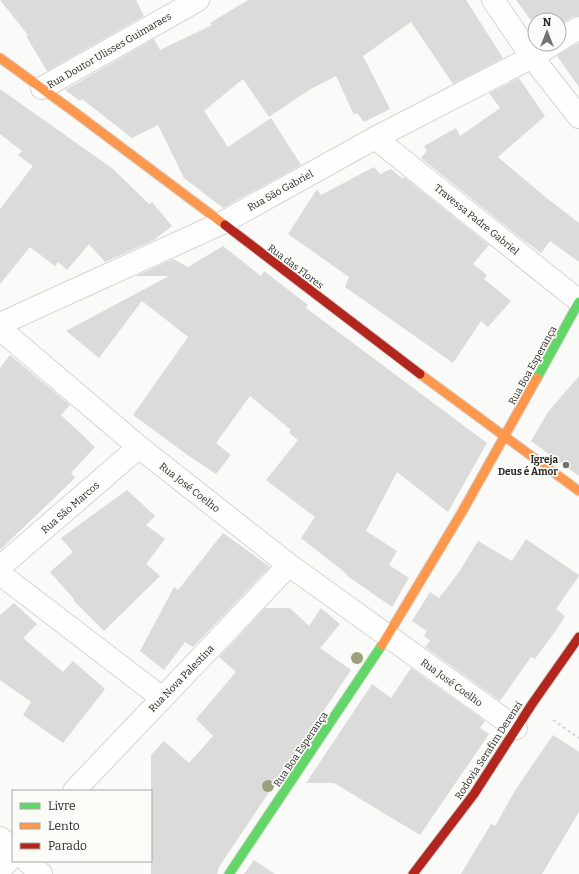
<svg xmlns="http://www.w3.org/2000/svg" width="579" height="874" viewBox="0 0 579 874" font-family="Bitter,serif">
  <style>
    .building { fill: #dadbda }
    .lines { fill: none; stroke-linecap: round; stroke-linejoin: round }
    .street-casing { stroke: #d5d6d3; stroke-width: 24 }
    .fast-casing { stroke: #d5d6d3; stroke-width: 11 }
    .slow-casing { stroke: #d5d6d3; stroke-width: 11 }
    .jam-casing { stroke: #d5d6d3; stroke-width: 11 }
    .path { stroke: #dbdcdb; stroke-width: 2.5; stroke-dasharray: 3 3; stroke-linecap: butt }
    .street { stroke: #fefefe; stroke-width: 22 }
    .fast { stroke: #63d668; stroke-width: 9 }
    .slow { stroke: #ff974d; stroke-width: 9 }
    .jam { stroke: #b3261e; stroke-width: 9 }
    .tree { fill: #9ba07c }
    .poi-dot { fill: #737371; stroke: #fbfcf7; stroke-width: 1.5 }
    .labels { text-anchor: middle; stroke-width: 3.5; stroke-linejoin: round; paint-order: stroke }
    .street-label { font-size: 10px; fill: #2a2a29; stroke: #fbfcf7 }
    .poi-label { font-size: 10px; font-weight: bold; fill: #2a2a29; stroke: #fbfcf7; text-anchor: end }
  </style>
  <rect width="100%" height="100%" fill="#fafbf8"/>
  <g class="building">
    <polygon points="0,0 136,0 144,16 47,71 26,36 28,35"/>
    <polygon points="248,0 466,0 503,58 453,84 411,22 363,56 390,109 364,122 357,113 354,115 336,76 309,90 269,117 243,79 204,111 228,147 271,118 301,165 223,208 184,178 158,125 132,138 82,99 80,101 65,90 154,39 160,50 212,25 210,23"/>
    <polygon points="516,0 579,0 579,16 573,17 559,25 559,20 535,20 535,26"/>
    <polygon points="579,43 579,87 557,56 562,52"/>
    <polygon points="519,78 545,116 498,157 544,196 579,223 579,262 550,241 541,253 522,239 421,158 427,151 424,146 456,128 460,136 500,108 489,93"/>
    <polygon points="0,89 113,169 149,204 152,202 172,226 154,240 105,262 89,244 67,270 58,262 55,266 30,247 0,284 0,209 33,166 18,155 22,151 0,134"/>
    <polygon points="374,167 380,174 391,169 403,179 404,177 489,245 473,264 487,275 484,279 511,301 488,327 481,321 453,363 345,287 349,277 288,234 317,189 321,195"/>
    <polygon points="223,246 261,276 264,271 308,305 306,308 487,443 448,512 397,472 366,531 397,551 389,565 409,578 392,607 346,575 347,574 301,538 315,517 266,480 298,440 289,433 291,430 250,396 216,443 231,455 216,474 189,456 133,415 188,337 142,301 99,358 66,331 169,276 136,276 173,259 188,267"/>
    <polygon points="10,355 70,405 61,415 95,447 71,473 75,478 0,550 0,368"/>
    <polygon points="579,376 579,476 531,441 548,412"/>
    <polygon points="127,490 155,516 146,525 165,539 146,564 160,576 104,631 73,600 74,599 50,572 73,552 61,538"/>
    <polygon points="223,533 270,567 193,647 185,642 164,670 140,651 174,587 178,590"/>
    <polygon points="526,539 579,575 579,576 556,609 565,616 557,629 535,659 531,657 500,701 425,647 430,641 424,636 427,631 412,621 430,592 439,598 459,572 478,541 512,561"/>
    <polygon points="14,603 37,624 23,638 63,672 73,661 105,689 63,743 23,715 31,702 0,680 0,615"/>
    <polygon points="265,608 290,608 309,626 321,608 340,624 320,648 351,670 219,867 217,874 151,874 151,755 164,741 189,763 213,736 196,719 236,672 219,657"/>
    <polygon points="411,668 485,721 480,728 489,734 420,835 334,783 306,783 372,684 391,698"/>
    <polygon points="553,735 579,752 579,812 542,874 461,874 491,824 495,826 516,789"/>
    <polygon points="254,860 275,874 244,874"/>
  </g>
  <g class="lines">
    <g class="street-casing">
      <g id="street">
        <polyline points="493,0 532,57 579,117"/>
        <polyline points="559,40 579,28"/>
        <polyline points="42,88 198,0"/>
        <polyline points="375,138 579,301"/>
        <polyline points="0,324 222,223 375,138 532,57 553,44"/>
        <polyline points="0,329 139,447 289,565 516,728"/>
        <polyline points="0,567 139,447"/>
        <polyline points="0,574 162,698"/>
        <polyline points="74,791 289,565"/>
        <polyline points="0,838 13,849"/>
        <polyline points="27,861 41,874"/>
        <polyline points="0,870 13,855"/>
      </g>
    </g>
    <g class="fast-casing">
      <g id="fast">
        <polyline points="537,378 579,302"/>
        <polyline points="229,874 382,645"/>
      </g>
    </g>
    <g class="slow-casing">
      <g id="slow">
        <polyline points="0,58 73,111 225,225"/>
        <polyline points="420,374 579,491"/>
        <polyline points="382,645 462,512 537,378"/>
      </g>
    </g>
    <g class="jam-casing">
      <g id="jam">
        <polyline points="225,225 420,374"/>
        <polyline points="413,874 474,794 532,704 579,637"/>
      </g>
    </g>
    <polyline class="path" points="553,720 579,738"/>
    <use href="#street" class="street"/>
    <use href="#fast" class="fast"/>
    <use href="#slow" class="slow"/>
    <use href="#jam" class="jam"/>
  </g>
  <g class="tree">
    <circle cx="357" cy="658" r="6"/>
    <circle cx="268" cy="786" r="6"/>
  </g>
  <circle class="poi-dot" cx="566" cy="465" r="4"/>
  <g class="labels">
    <g class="street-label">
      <text transform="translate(109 50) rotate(-30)" y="4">Rua Doutor Ulisses Guimaraes</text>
      <text transform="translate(280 190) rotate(-29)" y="4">Rua São Gabriel</text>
      <text transform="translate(477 219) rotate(39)" y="4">Travessa Padre Gabriel</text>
      <text transform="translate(296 266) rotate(37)" y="4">Rua das Flores</text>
      <text transform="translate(532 365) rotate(-61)" y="4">Rua Boa Esperança</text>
      <text transform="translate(190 487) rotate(38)" y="4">Rua José Coelho</text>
      <text transform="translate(70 507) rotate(-41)" y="4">Rua São Marcos</text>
      <text transform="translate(181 678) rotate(-46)" y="4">Rua Nova Palestina</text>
      <text transform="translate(452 682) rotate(36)" y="4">Rua José Coelho</text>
      <text transform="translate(300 749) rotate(-56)" y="4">Rua Boa Esperança</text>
      <text transform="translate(488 750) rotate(-57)" y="4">Rodovia Serafim Derenzi</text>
    </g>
    <g class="poi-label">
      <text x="558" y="463">Igreja<tspan x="558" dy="12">Deus é Amor</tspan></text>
    </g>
  </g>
  <rect x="12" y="790" width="140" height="72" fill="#fbfcf7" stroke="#a7a8a5"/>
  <rect x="20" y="803" width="20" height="6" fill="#63d668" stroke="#a7a8a5"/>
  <text x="48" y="810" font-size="12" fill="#2a2a29">Livre</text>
  <rect x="20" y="823" width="20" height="6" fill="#ff974d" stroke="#a7a8a5"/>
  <text x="48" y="830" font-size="12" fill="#2a2a29">Lento</text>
  <rect x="20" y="843" width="20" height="6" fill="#b3261e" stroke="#a7a8a5"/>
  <text x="48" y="850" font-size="12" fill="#2a2a29">Parado</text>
  <g transform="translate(547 32)"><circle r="19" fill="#fbfcf7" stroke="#a7a8a5"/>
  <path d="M0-3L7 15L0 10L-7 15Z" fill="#737371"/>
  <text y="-6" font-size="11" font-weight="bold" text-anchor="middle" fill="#2a2a29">N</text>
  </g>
</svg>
